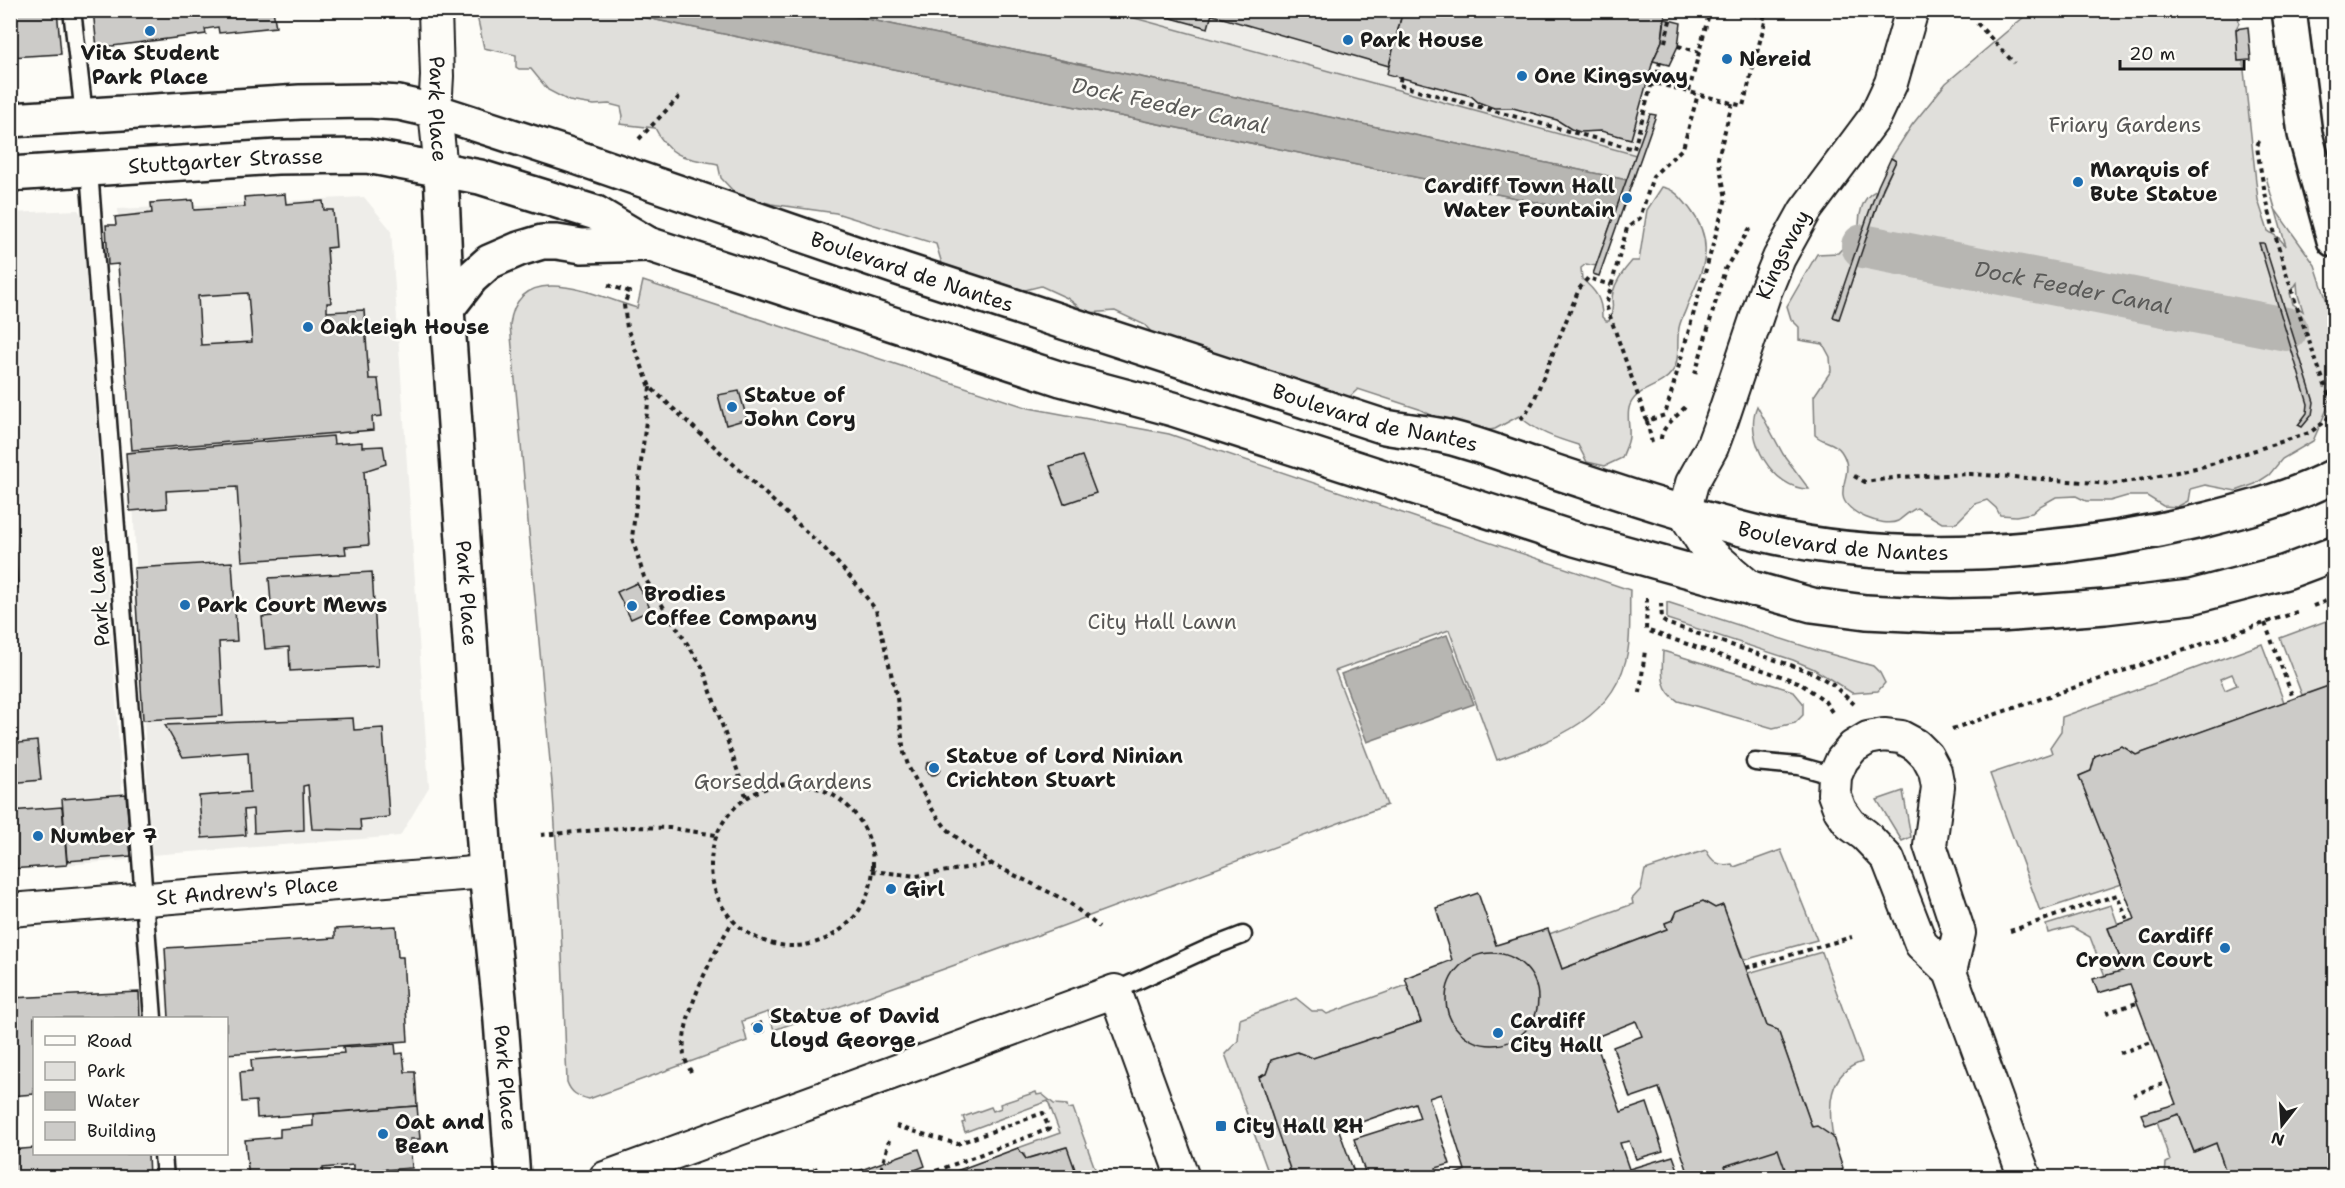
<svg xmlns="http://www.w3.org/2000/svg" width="2345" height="1188" viewBox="0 0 2345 1188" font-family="'Shantell Sans',sans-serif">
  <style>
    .built { fill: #eeede9 }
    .green { fill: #e0dfdb; stroke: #7e7e7c; stroke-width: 1.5; fill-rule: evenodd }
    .water { fill: #b7b6b2; stroke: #797876; stroke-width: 1.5 }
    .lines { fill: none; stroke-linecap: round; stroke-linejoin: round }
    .canal { stroke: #b7b6b2; stroke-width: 44 }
    .building { fill: #cccbc8; stroke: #1c1c1c; stroke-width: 1.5; fill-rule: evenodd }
    .lane-casing { stroke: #1c1c1c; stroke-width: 21 }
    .street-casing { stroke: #1c1c1c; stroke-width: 36 }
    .secondary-casing { stroke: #1c1c1c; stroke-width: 38 }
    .primary-casing { stroke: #1c1c1c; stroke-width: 38 }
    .path { stroke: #1c1c1c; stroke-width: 4; stroke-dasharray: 4.5 4.5; stroke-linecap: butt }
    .lane { stroke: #fdfcf7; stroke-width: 16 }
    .street { stroke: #fdfcf7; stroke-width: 32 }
    .secondary { stroke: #fdfcf7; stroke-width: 33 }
    .primary { stroke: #fdfcf7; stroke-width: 33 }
    .poi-dot { fill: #1f6fb2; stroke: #fdfcf7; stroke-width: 2 }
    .labels { text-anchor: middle; stroke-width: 5; stroke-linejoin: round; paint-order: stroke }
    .poi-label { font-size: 21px; font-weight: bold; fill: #1c1c1c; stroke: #fdfcf7; text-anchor: start }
    .street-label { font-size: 21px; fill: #1c1c1c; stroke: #fdfcf7 }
    .park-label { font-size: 21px; fill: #575655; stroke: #fdfcf7 }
    .water-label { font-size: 22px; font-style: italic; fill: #5a5a58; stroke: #fdfcf7 }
  </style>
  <rect width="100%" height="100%" fill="#fdfcf7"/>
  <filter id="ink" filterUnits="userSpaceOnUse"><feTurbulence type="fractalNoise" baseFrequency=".0167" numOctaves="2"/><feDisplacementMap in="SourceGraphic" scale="12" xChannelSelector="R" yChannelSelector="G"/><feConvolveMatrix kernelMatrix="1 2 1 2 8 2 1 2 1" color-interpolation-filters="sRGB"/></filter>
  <g filter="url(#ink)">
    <g class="built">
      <polygon points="1670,10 1665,13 1665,19 1681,23 1678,46 1669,65 1653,61 1638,112 1650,115 1636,155 1109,11"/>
      <polygon points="364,197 391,230 429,787 400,836 151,855 118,209"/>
      <polygon points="78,210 82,216 127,860 11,869 10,213"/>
    </g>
    <g class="green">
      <path d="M 476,11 L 613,11 L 1613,218 L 1596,266 L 1586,264 L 1581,268 L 1582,279 C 1596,291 1602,299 1602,317 L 1606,321 L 1609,321 C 1616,306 1610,304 1613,292 C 1616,280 1624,270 1632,261 L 1639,261 L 1647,210 L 1662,187 C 1675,189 1682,199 1690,209 C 1717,244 1703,270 1687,306 C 1685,313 1680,321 1679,328 C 1676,342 1681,360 1672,372 C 1661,388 1638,387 1630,405 C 1626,414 1630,426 1629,436 C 1629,443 1624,451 1622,458 L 1605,466 L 1587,462 L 1578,445 C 1555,438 1537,432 1519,416 L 1495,429 L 1473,433 L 1451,425 L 1419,409 L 1358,389 L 1341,405 L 1223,367 L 1208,349 L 1192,353 L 1166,349 L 1145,325 L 1115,311 L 1087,313 L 1067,298 L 1041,286 L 1013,293 L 943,267 L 936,244 L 836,213 L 771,204 L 735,193 L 721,178 L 718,164 C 687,158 670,159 655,128 L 620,124 L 623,116 L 621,107 L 609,104 L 594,105 L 569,101 L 548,90 L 531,69 L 519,69 L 516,67 L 516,55 L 484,48 Z"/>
      <polygon points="829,11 1109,11 1636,155 1627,180"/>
      <path d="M 2031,11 L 2238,11 L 2239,23 L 2236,29 L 2238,61 L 2243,61 L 2258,200 L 2268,231 L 2279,238 L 2286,246 L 2266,177 L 2275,209 L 2315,265 L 2334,323 L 2334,393 L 2329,379 L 2327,409 L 2313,441 L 2282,459 L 2269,475 L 2255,484 L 2236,491 L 2205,485 L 2190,489 L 2188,501 L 2177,507 L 2163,506 L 2147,496 L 2127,496 L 2110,501 L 2086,501 L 2076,496 L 2056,497 L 2040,506 L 2032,513 L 2016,516 L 2000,515 L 1996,508 L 1987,500 L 1975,504 L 1956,523 L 1942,523 L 1917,508 C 1909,511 1904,517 1898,521 C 1883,528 1845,513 1843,496 C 1841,481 1854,470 1841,451 C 1834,441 1823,443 1815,435 L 1814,396 L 1831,371 L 1830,357 L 1823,344 L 1799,340 L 1799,327 L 1791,319 L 1787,306 L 1817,254 L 1838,253 L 1851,239 L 1860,238 C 1857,219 1860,192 1883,189 L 1896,161 L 1891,158 L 1912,125 L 1946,83 ZM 2297,283 L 2298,295 L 2303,311 L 2293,304 L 2290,293 Z"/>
      <path d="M 643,281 L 1029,408 L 1169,434 L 1630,590 C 1629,609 1631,631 1628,650 C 1617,718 1555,740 1497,760 L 1449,630 L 1335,671 L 1387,805 L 1033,937 L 774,1030 L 768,1012 L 742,1021 L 747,1041 L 589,1099 C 577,1096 571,1093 567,1082 L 560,903 L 553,794 L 510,325 C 518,257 597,296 637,308 Z"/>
      <path d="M 1757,406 L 1783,454 L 1809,489 C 1773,490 1743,438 1757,406 Z"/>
      <polygon points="1667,602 1819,651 1873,666 1880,673 1885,683 1878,691 1852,693 1814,669 1793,660 1667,619"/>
      <polygon points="2334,618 2334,684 2302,695 2280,638"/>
      <path d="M 2262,644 L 2284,702 L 2136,755 L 2122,746 L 2095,756 L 2091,771 L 2079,776 L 2122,884 L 2040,911 L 1990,774 L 2052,753 L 2050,747 L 2061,731 L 2062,717 ZM 2232,674 L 2237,685 L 2225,690 L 2220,679 Z"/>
      <path d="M 1663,651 L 1793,691 L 1803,703 L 1803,715 L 1795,723 L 1773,728 L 1678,701 C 1659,689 1662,672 1663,651 Z"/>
      <polygon points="1903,791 1911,837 1902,841 1877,800"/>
      <path d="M 1706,850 C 1712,862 1719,867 1732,864 L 1734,867 L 1781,850 L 1817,940 L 1744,960 L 1723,905 L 1715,908 L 1703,901 L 1677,911 L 1673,920 L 1665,923 L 1667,929 L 1562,969 L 1549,934 L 1633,904 L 1632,899 L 1641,889 L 1645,870 Z"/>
      <polygon points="2111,905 2118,925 2108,929 2125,970 2105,976 2090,937 2072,927 2048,933 2046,925"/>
      <path d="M 1822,952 L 1862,1062 C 1827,1073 1828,1108 1833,1137 L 1817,1127 L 1812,1127 L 1778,1030 L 1767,1026 L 1748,973 Z"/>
      <polygon points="1407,985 1421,1022 1313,1058 1297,1052 1271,1060 1266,1074 1259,1077 1293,1177 1270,1177 1225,1054 1238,1041 1240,1019 1296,998 1312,1011 1323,1011 1327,1014"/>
      <polygon points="1036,1092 1037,1095 1042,1094 1054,1104 1067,1105 1068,1109 1073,1108 1098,1177 1078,1177 1066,1147 1026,1159 1024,1154 1021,1155 1018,1148 1060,1133 1048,1101 965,1132 962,1123 965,1122 963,1117 991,1107 993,1111 1001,1108 1000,1104"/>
      <polygon points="2179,1114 2194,1152 2216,1143 2228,1177 2165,1177 2166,1163 2170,1161 2157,1121"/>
    </g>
    <g class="water">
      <polygon points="613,11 829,11 1627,180 1613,218"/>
      <polygon points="1447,635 1474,704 1367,742 1341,674"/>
    </g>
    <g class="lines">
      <path class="canal" id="s1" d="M 1863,246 L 2286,329"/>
    </g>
    <g class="building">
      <polygon points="10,10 57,10 61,54 10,57"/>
      <polygon points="93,10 273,10 276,27 219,33 218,27 205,29 206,34 97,48"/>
      <polygon points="1142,10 1213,10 1208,28"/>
      <polygon points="1213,10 1403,10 1389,66 1212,15"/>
      <polygon points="1403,10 1670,10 1665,13 1662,41 1653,61 1631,139 1601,131 1580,132 1571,129 1557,120 1513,108 1494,108 1478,102 1471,96 1387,74"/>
      <polygon points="1665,19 1681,23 1678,46 1669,65 1653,61 1662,41"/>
      <polygon points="2248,27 2251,60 2238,61 2236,29"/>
      <polygon points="1650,114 1656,115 1599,276 1593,274"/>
      <polygon points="1891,158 1896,161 1883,188 1839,319 1833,317 1878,186"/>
      <path d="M 285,194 L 286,204 L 323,201 L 324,210 L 333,210 L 336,247 L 327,248 L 331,303 L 327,303 L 327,312 L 364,310 L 369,379 L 378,379 L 382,416 L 372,417 L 373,430 L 132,450 L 118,264 L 108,265 L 106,225 L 116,225 L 115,217 L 152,213 L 151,203 L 193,200 L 194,210 L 245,207 L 244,197 ZM 248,293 L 252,342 L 201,345 L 198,296 Z"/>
      <polygon points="2259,243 2264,243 2314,402 2312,415 2302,427 2298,425 2307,413 2308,404"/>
      <polygon points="739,391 747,419 726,425 718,395"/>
      <polygon points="333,436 334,444 362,442 362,447 383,446 386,464 364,471 369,545 345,547 346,554 242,561 237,487 166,491 167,508 130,511 126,453"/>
      <polygon points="1082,456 1096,493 1064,504 1050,466"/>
      <polygon points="10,486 18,588 10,588"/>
      <polygon points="232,562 237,641 219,642 223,716 143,720 134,568"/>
      <polygon points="372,572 378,666 290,671 289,647 265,649 262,617 272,616 269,578"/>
      <polygon points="637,583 651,610 631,619 617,592"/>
      <polygon points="2334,684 2334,1178 2228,1178 2216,1143 2194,1152 2179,1114 2146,1125 2141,1114 2176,1104 2130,984 2098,993 2093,979 2125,970 2108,928 2135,919 2079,776 2091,771 2095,756 2122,746 2136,755"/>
      <polygon points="353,718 354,730 383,728 389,817 360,820 361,830 312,829 308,785 303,786 304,830 254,833 253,809 244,810 246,835 202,838 199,796 250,792 248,752 183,757 165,725"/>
      <polygon points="37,741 41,780 10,783 10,744"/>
      <circle cx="933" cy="768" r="7"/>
      <polygon points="126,794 131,856 67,861 62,799"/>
      <polygon points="62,807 67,865 10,869 10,811"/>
      <polygon points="1478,893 1496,945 1548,929 1562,969 1667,929 1665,923 1673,920 1677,911 1703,901 1715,908 1723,905 1767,1026 1778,1030 1812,1127 1817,1126 1833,1137 1843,1168 1839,1178 1690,1178 1659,1088 1630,1098 1613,1047 1642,1036 1636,1021 1594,1038 1621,1112 1647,1103 1663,1151 1636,1159 1629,1141 1620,1143 1629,1169 1673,1156 1681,1178 1445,1178 1465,1170 1441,1094 1429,1098 1450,1164 1436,1168 1439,1178 1367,1178 1354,1139 1420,1118 1415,1103 1339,1130 1356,1178 1293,1178 1259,1077 1266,1074 1271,1060 1297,1052 1313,1058 1421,1022 1405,978 1452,960 1436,908"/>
      <polygon points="396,926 398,957 403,957 408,1041 226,1054 226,1018 169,1018 165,948 335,938 335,929"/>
      <circle cx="1492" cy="999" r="46"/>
      <polygon points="139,992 140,1018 34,1018 34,1094 10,1096 10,998"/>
      <polygon points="761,1022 764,1032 756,1034 752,1025"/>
      <polygon points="395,1044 396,1054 403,1053 405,1072 415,1072 417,1106 257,1118 256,1101 242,1102 240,1072 252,1071 251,1060 344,1053 343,1047"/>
      <polygon points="417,1106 420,1139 410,1139 412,1168 353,1172 353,1165 323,1168 323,1173 249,1178 245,1140 280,1137 280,1129 313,1126 313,1114"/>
      <polygon points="1067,1147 1078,1178 953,1178 951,1173 1018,1148 1026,1159"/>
      <polygon points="34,1148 34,1154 148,1154 149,1178 10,1178 10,1150"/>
      <polygon points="919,1149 925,1166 895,1178 839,1178"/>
      <polygon points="1778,1149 1788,1178 1730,1178 1725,1166"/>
      <polygon points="387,1169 388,1178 371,1178 371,1171"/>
    </g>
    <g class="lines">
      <g class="lane-casing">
        <g id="lane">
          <polyline points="72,10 84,115"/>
          <polyline points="89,170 153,1018"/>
          <polyline points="1755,762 1799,766 1835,776"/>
          <polyline points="1115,991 1209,948 1243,935"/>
          <polyline points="163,1154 165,1178"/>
        </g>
      </g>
      <g class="street-casing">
        <g id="street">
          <path id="s2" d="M 435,10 L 437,76 L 435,111 L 441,170"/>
          <path id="s3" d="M 1753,590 L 1708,551 L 1684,513 L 1692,483 L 1712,447 L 1722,420 L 1765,292 L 1779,258 L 1805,211 L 1875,117 L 1891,83 L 1912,10"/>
          <path id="s4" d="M 10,910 L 486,872"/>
          <polyline points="1950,972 1959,933 1930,845 1938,787 1935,771 1927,756 1916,745 1901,737 1884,735 1868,738 1853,747 1842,760 1835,776 1834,794 1840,810 1850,824 1865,835 1888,859 1921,944 1950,972 2025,1178"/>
          <polyline points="605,1178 1115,991 1183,1178"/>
        </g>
      </g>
      <g class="secondary-casing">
        <g id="secondary">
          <path id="s5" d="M 441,170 L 447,309 L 486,872 L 500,1008 L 513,1178"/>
        </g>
      </g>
      <g class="primary-casing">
        <g id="primary">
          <polyline points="2289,10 2305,134 2334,240"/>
          <path id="s6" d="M 10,120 L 300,102 L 368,101 L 399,103 L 435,111 L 570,155 L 904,270 L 1385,427 C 1406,431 1428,432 1448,437 C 1477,444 1505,455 1532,464 C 1608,489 1684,515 1762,534 C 1899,567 2069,553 2205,520 C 2249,509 2294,497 2334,476"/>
          <path id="s7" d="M 10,174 L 277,157 L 367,156 L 480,177 L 596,213 L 648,244 L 1061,379 L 1173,409 L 1575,539 L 1812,605 L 1866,612 L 1950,616 L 1999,615 L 2105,607 L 2191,597 L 2286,572 L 2334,554"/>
          <polyline points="447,309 471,278 489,262 519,249 542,242 557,242 582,246 648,244"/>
        </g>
      </g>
      <g class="path">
        <polyline points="1977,23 2014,63"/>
        <polyline points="1665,42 1671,16 1680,10"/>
        <polyline points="1678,46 1699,52"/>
        <polyline points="1401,77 1399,85 1634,149 1651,86 1655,83 1743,106 1766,18 1738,10"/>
        <polyline points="1655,83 1660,62"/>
        <polyline points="1689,91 1710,10"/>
        <polyline points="639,139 681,95"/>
        <polyline points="608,285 629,292 624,305 627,328 650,387 825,549 853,580 876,610 897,698 904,753 909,768 932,809 946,828 964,844 992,864 1067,901 1099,927"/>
        <polyline points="1695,374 1725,269 1750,228"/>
        <polyline points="650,387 632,538 644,577 703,668 746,796"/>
        <polyline points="1520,419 1526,414 1534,400 1579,289 1588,278 1611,285"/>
        <polyline points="1647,421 1606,305 1627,228 1640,218 1653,176 1683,148 1698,94"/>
        <path d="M 1661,439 C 1661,427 1677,417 1685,407"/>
        <polyline points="1652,443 1647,421 1665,415 1726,198 1718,158 1732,103"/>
        <path d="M 1854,476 L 1865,482 L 1900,477 L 1971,474 L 2111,484 L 2145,479 L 2205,466 L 2309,433 L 2326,421 L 2333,407 C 2302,322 2269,236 2257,146 L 2260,139"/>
        <polyline points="1647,598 1646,630 1798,682 1824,700 1832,712"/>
        <polyline points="1661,603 1662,620 1666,623 1814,673 1832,684 1854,704"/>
        <polyline points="2313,606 2334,598"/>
        <polyline points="2265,623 2293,698"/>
        <polyline points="1640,693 1645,650"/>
        <polyline points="1952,729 2297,612"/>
        <circle cx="792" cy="865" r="81"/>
        <polyline points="541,835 633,827 670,828 716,835"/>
        <polyline points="872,871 916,876 991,864"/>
        <polyline points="2010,931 2117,895 2128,921"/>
        <polyline points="1746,968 1852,937"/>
        <polyline points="2106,1013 2137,1003"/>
        <polyline points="2120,1053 2152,1042"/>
        <path d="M 691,1072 C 689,1067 685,1061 684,1055 C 679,1019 714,951 733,921"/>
        <polyline points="2133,1095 2168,1082"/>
        <polyline points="896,1126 957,1144 1043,1113 1049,1129 917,1178"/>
        <polyline points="815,1167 819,1178"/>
        <polyline points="879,1178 889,1140"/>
      </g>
      <use href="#lane" class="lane"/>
      <use href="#street" class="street"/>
      <use href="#secondary" class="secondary"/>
      <use href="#primary" class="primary"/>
    </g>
  </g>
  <g class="poi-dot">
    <circle cx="150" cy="31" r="6"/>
    <circle cx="1348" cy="40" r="6"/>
    <circle cx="1727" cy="59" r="6"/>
    <circle cx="1522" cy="76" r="6"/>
    <circle cx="2078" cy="182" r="6"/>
    <circle cx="1627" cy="198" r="6"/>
    <circle cx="308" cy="327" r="6"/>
    <circle cx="732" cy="407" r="6"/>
    <circle cx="185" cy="605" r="6"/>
    <circle cx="632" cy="606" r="6"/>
    <circle cx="934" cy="768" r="6"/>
    <circle cx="38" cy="836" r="6"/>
    <circle cx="891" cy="889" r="6"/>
    <circle cx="2225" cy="948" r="6"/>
    <circle cx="758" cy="1028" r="6"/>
    <circle cx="1498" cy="1033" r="6"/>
    <rect x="1215" y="1120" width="12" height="12" rx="3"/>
    <circle cx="383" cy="1134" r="6"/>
  </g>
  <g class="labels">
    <g class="poi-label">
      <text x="1360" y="47">Park House</text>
      <text x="150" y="60" text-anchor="middle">Vita Student<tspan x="150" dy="24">Park Place</tspan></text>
      <text x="1739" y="66">Nereid</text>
      <text x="1534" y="83">One Kingsway</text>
      <text x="2090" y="177">Marquis of<tspan x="2090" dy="24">Bute Statue</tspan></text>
      <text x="1615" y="193" text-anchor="end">Cardiff Town Hall<tspan x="1615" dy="24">Water Fountain</tspan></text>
      <text x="320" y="334">Oakleigh House</text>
      <text x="744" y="402">Statue of<tspan x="744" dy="24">John Cory</tspan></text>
      <text x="644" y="601">Brodies<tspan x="644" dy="24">Coffee Company</tspan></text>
      <text x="197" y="612">Park Court Mews</text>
      <text x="946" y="763">Statue of Lord Ninian<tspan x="946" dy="24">Crichton Stuart</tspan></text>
      <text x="50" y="843">Number 7</text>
      <text x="903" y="896">Girl</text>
      <text x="2213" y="943" text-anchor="end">Cardiff<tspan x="2213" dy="24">Crown Court</tspan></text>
      <text x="770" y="1023">Statue of David<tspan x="770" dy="24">Lloyd George</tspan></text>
      <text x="1510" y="1028">Cardiff<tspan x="1510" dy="24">City Hall</tspan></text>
      <text x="395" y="1129">Oat and<tspan x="395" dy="24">Bean</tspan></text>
      <text x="1233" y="1133">City Hall RH</text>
    </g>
    <g class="street-label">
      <text dy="7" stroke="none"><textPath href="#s2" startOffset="99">Park Place</textPath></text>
      <text dy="7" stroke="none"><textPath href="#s7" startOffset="216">Stuttgarter Strasse</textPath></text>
      <text dy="7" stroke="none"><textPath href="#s3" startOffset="382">Kingsway</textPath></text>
      <text dy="7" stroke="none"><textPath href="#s6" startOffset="930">Boulevard de Nantes</textPath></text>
      <text dy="7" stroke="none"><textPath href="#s6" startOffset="1416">Boulevard de Nantes</textPath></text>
      <text dy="7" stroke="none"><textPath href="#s6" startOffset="1902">Boulevard de Nantes</textPath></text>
      <text dy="7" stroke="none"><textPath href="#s5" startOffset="424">Park Place</textPath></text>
      <text transform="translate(99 596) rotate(-94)" y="7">Park Lane</text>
      <text dy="7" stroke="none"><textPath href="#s4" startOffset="238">St Andrew's Place</textPath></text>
      <text dy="7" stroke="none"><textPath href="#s5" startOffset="910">Park Place</textPath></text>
    </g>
    <g class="park-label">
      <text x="2125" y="132">Friary Gardens</text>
      <text x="1162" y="629">City Hall Lawn</text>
      <text x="783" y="789">Gorsedd Gardens</text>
    </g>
    <g class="water-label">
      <text transform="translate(1170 105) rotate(12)" y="8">Dock Feeder Canal</text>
      <text dy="8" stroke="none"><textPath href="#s1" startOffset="214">Dock Feeder Canal</textPath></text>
    </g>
  </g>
  <rect width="2345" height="1188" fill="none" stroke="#fdfcf7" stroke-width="36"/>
  <rect x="18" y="18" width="2309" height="1152" fill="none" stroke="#1c1c1c" stroke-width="2" filter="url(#ink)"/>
  <rect x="33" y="1017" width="195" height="138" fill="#fdfcf7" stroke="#a3a29f" stroke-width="1.5"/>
  <rect x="45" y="1036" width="30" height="9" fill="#fdfcf7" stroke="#a3a29f" stroke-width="1.5"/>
  <text x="87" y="1047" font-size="18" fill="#1c1c1c">Road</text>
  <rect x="45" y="1062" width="30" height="18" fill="#e0dfdb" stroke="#a3a29f" stroke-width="1.5"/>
  <text x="87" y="1077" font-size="18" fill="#1c1c1c">Park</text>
  <rect x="45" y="1092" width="30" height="18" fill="#b7b6b2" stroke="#a3a29f" stroke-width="1.5"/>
  <text x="87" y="1107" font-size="18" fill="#1c1c1c">Water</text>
  <rect x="45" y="1122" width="30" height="18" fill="#cccbc8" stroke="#a3a29f" stroke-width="1.5"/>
  <text x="87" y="1137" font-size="18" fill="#1c1c1c">Building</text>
  <g transform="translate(2282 1125) rotate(197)" stroke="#fdfcf7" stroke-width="4.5" paint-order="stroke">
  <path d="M0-4.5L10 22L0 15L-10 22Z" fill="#1c1c1c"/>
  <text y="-9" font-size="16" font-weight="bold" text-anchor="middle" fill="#1c1c1c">N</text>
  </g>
  <path d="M2120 60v9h124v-9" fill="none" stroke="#1c1c1c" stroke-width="3"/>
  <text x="2129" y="60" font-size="18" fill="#1c1c1c" stroke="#fdfcf7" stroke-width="4.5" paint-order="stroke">20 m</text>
</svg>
